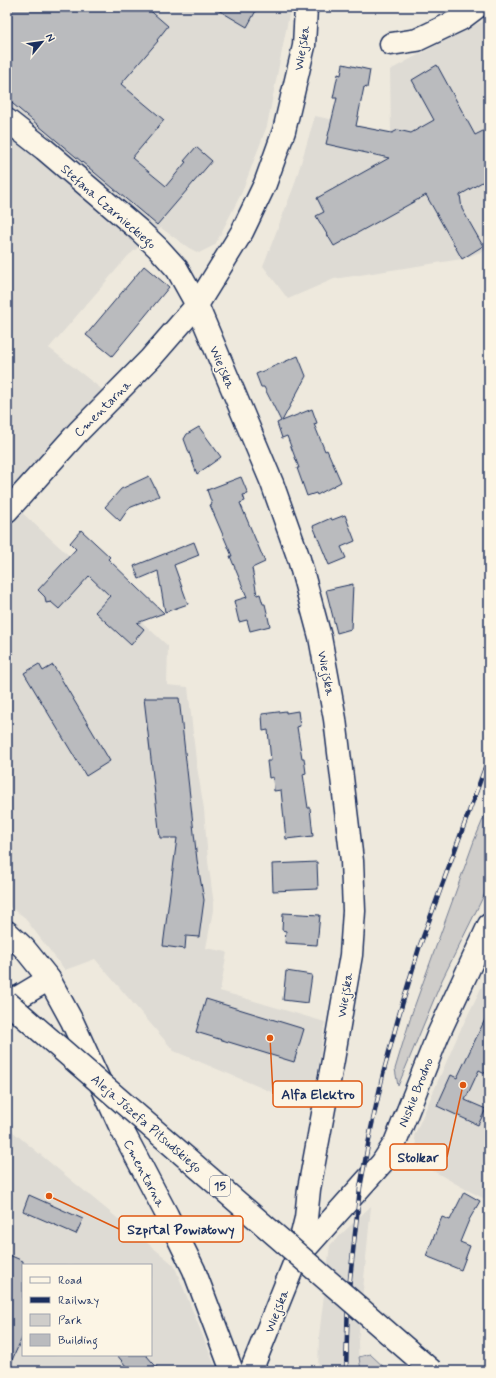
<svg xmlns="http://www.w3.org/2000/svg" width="496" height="1378" viewBox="0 0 496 1378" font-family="Mynerve,sans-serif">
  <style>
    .built { fill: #dedbd4; fill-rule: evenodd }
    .green { fill: #cfcdca; stroke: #757e94 }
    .building { fill: #babbbe; stroke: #1b2f5e }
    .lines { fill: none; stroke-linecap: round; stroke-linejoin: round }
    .minor-casing { stroke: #1b2f5e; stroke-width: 25 }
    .minor { stroke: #fcf5e5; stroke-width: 22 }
    .rail-casing { stroke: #1b2f5e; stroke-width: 4.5 }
    .rail { stroke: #fcf5e5; stroke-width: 3; stroke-dasharray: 9; stroke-linecap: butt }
    .major-bridge-casing { stroke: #1b2f5e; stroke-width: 25; stroke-linecap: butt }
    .major-bridge { stroke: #fcf5e5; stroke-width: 22 }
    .labels { text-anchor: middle; stroke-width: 3; stroke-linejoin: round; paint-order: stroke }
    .shield { fill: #fcf5e5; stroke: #5e6a86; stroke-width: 1 }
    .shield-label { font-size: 12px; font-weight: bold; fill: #1b2f5e }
    .street-label { font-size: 13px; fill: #1b2f5e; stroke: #fcf5e5 }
    .leader { fill: none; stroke: #de5710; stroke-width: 1.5 }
    .callout-dot { fill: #de5710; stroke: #fcf5e5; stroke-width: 1.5 }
    .callout { fill: #fcf5e5; stroke: #de5710; stroke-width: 1.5 }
    .callout-label { font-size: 14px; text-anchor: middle; font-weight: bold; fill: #1b2f5e }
  </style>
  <rect width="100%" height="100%" fill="#eee9dd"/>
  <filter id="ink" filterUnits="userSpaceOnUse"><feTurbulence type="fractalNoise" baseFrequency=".025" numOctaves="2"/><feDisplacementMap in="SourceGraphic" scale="8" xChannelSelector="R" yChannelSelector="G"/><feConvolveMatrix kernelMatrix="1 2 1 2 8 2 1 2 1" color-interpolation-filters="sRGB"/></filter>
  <g filter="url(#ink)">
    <g class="built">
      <polygon points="7,7 286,7 289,15 267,126 242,192 215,245 199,253 189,248 161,228 128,256 49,348 104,391 7,494"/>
      <polygon points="482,22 489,26 489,249 462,259 334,279 288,299 263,266 294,186 315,116 391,132 390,70 474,25"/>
      <polygon points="7,499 168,646 167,685 188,687 196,761 204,809 208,861 214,905 206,948 227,952 220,991 325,1022 312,1109 174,1051 95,959 65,970 23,916 7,905"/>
      <polygon points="489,972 489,1201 467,1190 423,1165 414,1136 459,1033"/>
      <path d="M 7,1127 L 174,1265 L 217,1371 L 7,1371 ZM 23,1265 L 151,1265 L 151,1355 L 23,1355 Z"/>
      <polygon points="371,1206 358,1342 359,1371 318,1371 319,1336 330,1245"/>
    </g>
    <g class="green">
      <polygon points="489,805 489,885 442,980 398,1086 395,1069 412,1013 474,841"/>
      <polygon points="370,1354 387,1370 389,1371 361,1371 359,1357"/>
    </g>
    <g class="building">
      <polygon points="7,7 146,7 168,26 157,40 158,41 121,84 164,120 132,158 166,186 186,162 184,161 196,147 212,161 157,225 7,99"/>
      <polygon points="213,7 258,7 247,27"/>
      <polygon points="343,64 370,70 367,88 364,87 356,126 392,133 398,130 411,133 434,120 412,80 437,65 475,135 489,128 489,178 460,195 462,209 483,246 462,259 426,195 334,246 316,216 324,212 317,198 389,158 326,144 337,98 333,98 338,74 341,75"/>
      <polygon points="144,266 169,287 112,356 86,335"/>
      <polygon points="298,356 306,376 282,421 312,409 317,423 314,424 325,451 327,450 341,482 317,495 316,493 307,496 297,468 299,468 287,436 282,438 277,423 281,421 264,387 261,387 256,374"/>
      <polygon points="199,427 221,457 197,474 184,439 187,434"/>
      <polygon points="149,476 159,496 129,508 120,521 105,507 121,489"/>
      <polygon points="241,477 248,494 243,495 245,501 240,503 265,562 252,568 257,595 260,594 263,604 265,604 270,626 250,631 247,620 239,622 234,601 247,597 230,556 232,556 210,505 212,504 207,490"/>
      <polygon points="345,515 355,541 341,547 346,558 329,565 313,526 331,518 332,520"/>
      <polygon points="81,530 110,557 108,559 164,613 137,623 144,629 131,645 95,612 110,596 89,576 59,609 51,602 46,603 45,597 38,590 76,549 70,543"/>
      <polygon points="194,542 199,555 174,565 188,604 165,612 158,571 139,579 134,566"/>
      <polygon points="353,584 351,629 337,633 326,590"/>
      <polygon points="39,664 43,671 53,665 110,761 86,776 24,673"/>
      <polygon points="144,698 179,698 197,860 204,900 199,937 186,936 185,949 163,946 177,838 160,838"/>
      <polygon points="286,711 286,713 298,711 300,726 297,727 302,758 304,758 306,773 303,774 308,808 310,808 313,836 286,839 281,790 274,791 273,777 269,778 267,761 271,761 268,730 263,731 262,714"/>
      <polygon points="317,862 318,889 273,891 272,864"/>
      <polygon points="283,913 320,915 317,945 285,943 286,931 282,930"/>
      <polygon points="286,971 312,975 308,1003 283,1000"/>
      <polygon points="206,999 304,1029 294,1062 196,1032"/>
      <polygon points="489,1011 489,1075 479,1070 465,1100 486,1109 478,1125 437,1106 451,1075 457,1078"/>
      <polygon points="464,1192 480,1201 469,1220 460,1242 470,1246 461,1270 426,1256 442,1217 450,1220"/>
      <polygon points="29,1195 83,1219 76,1234 23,1211"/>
      <polygon points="7,1254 23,1261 23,1336 7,1371"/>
      <polygon points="117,1355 146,1355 160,1371 130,1371"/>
    </g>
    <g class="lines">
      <g class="minor-casing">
        <g id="minor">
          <polyline points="391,44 417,40 461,19 477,7"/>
          <polyline points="7,120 44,149 139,230 158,248 177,269 197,305 272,483 299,559 320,637 335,719 352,861 354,911 351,955 333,1060 309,1189 306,1218 296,1259 251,1371"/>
          <polyline points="7,511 78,432 150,359 197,305 242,232 265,184 284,131 304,46 306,7"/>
          <polyline points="7,932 24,948 49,979 72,1021 120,1126 167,1215 194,1270 232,1371"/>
          <polyline points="7,1000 19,997 49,979"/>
          <polyline points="298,1257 382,1163 395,1143 438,1035 489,925"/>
        </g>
      </g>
      <use href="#minor" class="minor"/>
      <g class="rail-casing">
        <polyline id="rail" points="346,1371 348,1297 360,1188 371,1129 383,1074 399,1015 419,948 489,757"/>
      </g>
      <use href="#rail" class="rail"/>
      <g class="major-bridge-casing">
        <polyline id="major-bridge" points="7,1002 432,1371"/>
      </g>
      <use href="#major-bridge" class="major-bridge"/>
    </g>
  </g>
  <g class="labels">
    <rect class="shield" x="210" y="1176" width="20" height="20" rx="3"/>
    <g class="shield-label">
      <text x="220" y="1190">15</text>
    </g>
    <g class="street-label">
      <text transform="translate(301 48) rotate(-81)" y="5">Wiejska</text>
      <text transform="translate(109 206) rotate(41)" y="5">Stefana Czarnieckiego</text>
      <text transform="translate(223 367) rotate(67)" y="5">Wiejska</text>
      <text transform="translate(102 408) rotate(-45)" y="5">Cmentarna</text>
      <text transform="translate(327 673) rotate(79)" y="5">Wiejska</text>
      <text transform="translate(344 995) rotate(-81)" y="5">Wiejska</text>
      <text transform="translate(415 1092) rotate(-68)" y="5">Niskie Brodno</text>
      <text transform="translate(147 1123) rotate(41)" y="5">Aleja Józefa Piłsudskiego</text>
      <text transform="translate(145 1173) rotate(62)" y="5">Cmentarna</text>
      <text transform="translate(276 1311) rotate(-69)" y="5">Wiejska</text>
    </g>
  </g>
  <path class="leader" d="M270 1038L273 1094M463 1085L447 1157M49 1196L119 1229"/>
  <g class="callout-dot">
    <circle cx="270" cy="1038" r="4"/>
    <circle cx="463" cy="1085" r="4"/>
    <circle cx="49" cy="1196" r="4"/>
  </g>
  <g class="callout">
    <rect x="273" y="1081" width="89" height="26" rx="4"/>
    <rect x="390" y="1144" width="57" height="26" rx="4"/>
    <rect x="119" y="1216" width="124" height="26" rx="4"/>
  </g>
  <g class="callout-label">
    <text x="318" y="1099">Alfa Elektro</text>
    <text x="418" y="1162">Stolkar</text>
    <text x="181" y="1234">Szpital Powiatowy</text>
  </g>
  <rect width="496" height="1378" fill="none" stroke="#fcf5e5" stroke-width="24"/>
  <rect x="12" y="12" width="472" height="1354" fill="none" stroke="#1b2f5e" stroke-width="1.5" filter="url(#ink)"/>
  <rect x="22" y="1264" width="130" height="92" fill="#fcf5e5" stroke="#a2a6af"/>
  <rect x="30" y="1277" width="20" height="6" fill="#fcf5e5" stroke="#a2a6af"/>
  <text x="58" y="1284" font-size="12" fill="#1b2f5e">Road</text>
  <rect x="30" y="1297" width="20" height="6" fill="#1b2f5e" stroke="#a2a6af"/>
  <text x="58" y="1304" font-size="12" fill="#1b2f5e">Railway</text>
  <rect x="30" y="1314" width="20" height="12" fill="#cfcdca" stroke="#a2a6af"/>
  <text x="58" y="1324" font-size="12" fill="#1b2f5e">Park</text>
  <rect x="30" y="1334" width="20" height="12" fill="#babbbe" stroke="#a2a6af"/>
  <text x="58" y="1344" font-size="12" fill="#1b2f5e">Building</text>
  <g transform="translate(42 42) rotate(61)" stroke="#fcf5e5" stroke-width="3" paint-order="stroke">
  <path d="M0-3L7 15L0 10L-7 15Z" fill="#1b2f5e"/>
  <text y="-6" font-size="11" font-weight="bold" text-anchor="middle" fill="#1b2f5e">N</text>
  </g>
</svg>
